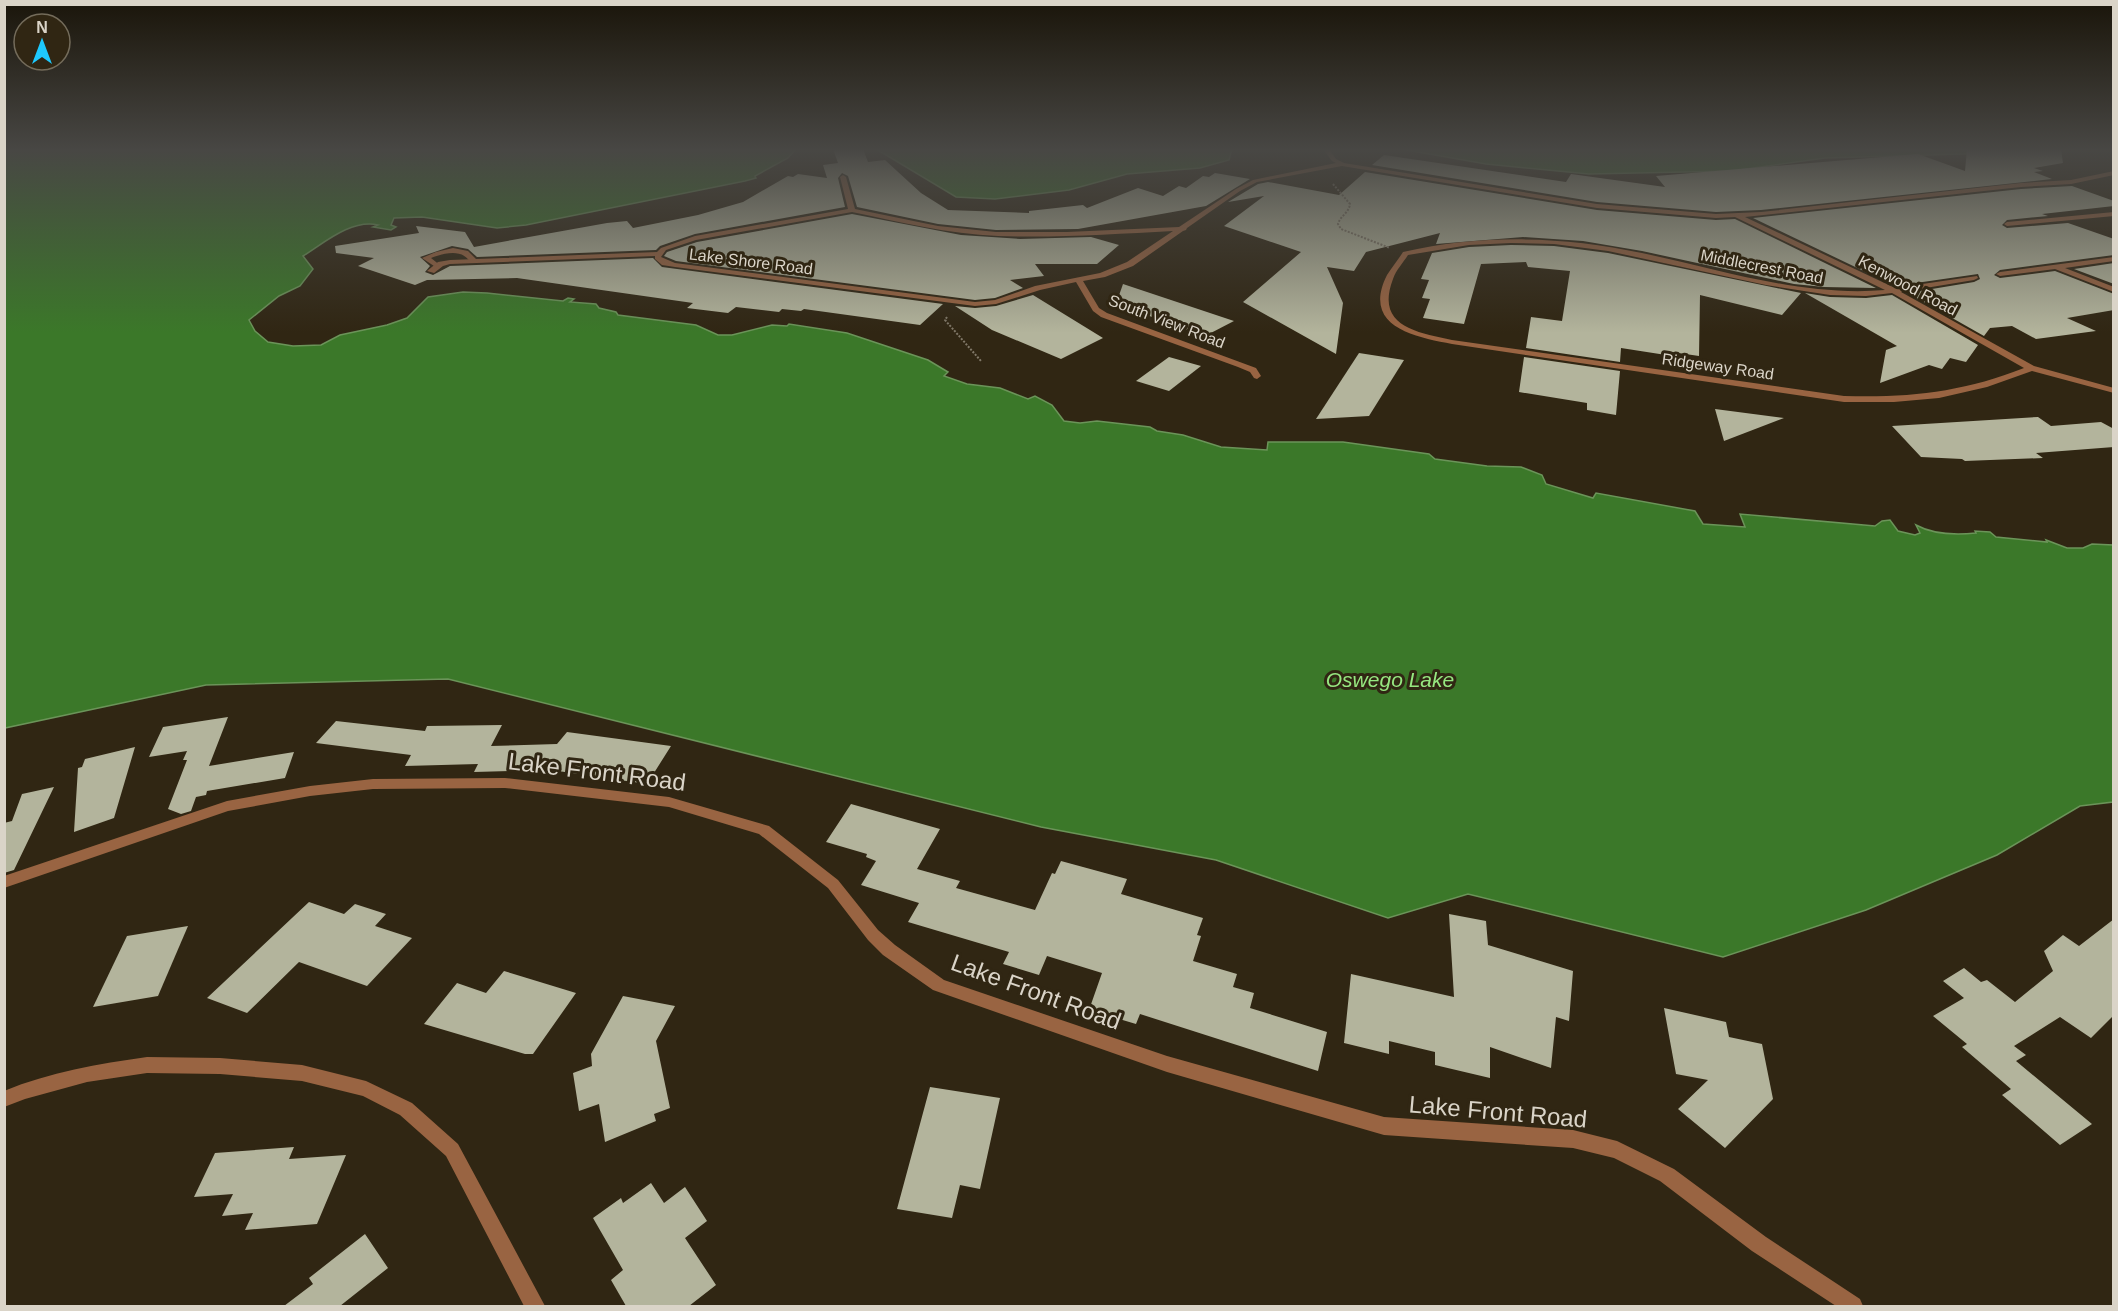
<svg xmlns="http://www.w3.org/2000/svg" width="2118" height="1311" viewBox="0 0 2118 1311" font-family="Helvetica,sans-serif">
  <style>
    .water { fill: #3b7829; stroke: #6b9459; stroke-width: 1.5 }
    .building { fill: #b3b49c }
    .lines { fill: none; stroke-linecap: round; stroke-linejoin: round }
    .path { stroke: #807868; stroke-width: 2; stroke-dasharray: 2 1.5; stroke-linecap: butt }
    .service { fill: #996442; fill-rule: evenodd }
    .minor { fill: #996442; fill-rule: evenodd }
    .labels { text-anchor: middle; stroke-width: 6; stroke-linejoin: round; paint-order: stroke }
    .far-street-label { font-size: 16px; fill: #dad4c8; stroke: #302613 }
    .water-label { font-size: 21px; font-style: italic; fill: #96e780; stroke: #302613 }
    .near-street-label { font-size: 24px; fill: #dad4c8; stroke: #302613 }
  </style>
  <rect width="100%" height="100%" fill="#302613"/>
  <g class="water">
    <path d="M 5,149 L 796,149 L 788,158 L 755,176 L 756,178 L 745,181 L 526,225 L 497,228 L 422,217 L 394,218 L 391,225 L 396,227 L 391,230 L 373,227 L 378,225 C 351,219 324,243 303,256 L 313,269 L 300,286 L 279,296 L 249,320 L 255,331 L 268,342 L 293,346 L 321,345 L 340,335 L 387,325 L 407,318 L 428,297 L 463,292 L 487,293 L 563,301 L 568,298 L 574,299 L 570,302 L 596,304 L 599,308 L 616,312 L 618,315 L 696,325 L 718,335 L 732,335 L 772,325 L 787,326 L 789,324 L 847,333 L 928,360 L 948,372 L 944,376 L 967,384 L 1000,388 L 1028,399 L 1035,396 L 1052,405 L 1064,421 L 1080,423 L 1097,421 L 1150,427 L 1157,431 L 1183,435 L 1221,447 L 1267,450 L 1268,442 L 1343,442 L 1429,454 L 1435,459 L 1487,466 L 1521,467 L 1542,475 L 1546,484 L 1593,498 L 1596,493 L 1695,511 L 1703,524 L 1745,527 L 1740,514 L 1875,526 L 1882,521 L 1890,520 L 1898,531 L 1915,535 L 1920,533 L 1916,525 C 1934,535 1956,535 1976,533 L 1975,531 L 1990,532 L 1996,537 L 2047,542 L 2046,540 L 2067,548 L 2083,548 L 2092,544 L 2113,545 L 2113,802 L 2080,806 L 1997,855 L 1866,910 L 1723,957 L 1468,894 L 1388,918 L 1216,860 L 1041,827 L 448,679 L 206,685 L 5,728 Z"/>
    <polygon points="876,149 1232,149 1229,160 1200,168 1127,174 1069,190 995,199 956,197"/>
    <polygon points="1401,149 2002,149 1995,153 1825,158 1732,171 1589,174 1486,164"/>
  </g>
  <g class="building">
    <polygon points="833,149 863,149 868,162 885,160 921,193 948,210 1029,213 1029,211 1083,205 1087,208 1138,188 1163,196 1179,186 1186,188 1203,176 1209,177 1215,173 1250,179 1206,206 1078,229 996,230 938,224 857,207 848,176 842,173 838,178 845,207 695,234 660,246 656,250 477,257 468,249 452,246 420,257 430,266 425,272 433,275 450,266 653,258 662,267 943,304 920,325 804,309 801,311 782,309 779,312 736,307 728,313 687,308 693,303 517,278 427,280 415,285 358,266 374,258 336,253 335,246 419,233 416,226 465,232 474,247 607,223 627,221 633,228 698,215 743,202 788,176 793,177 798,174 827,178 823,165 838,163"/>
    <polygon points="1967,149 2061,149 2063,163 2034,168 2043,171 2034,172 2052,179 1761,210 1716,212 1597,202 1372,165 1384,155 1566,182 1571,174 1665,187 1656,176 1918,154 1965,171"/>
    <polygon points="1365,172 1597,210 1716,220 1735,219 1876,288 1824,287 1794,284 1642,251 1583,241 1523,237 1436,244 1440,233 1366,252 1354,271 1327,267 1343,303 1336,354 1243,302 1301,252 1224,226 1264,196 1228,202 1258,184 1268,182 1339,195"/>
    <polygon points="2072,186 2114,201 2114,206 2042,214 2048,216 2007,220 2002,225 2007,228 2068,223 2114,239 2114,255 2000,270 1994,275 2000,278 2055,271 2114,294 2114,310 2067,318 2096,331 2036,339 2012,326 1990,328 1984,336 1908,293 1974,282 1980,279 1978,274 1895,286 1753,218 2021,189"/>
    <polygon points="852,214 961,235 1020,239 1091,237 1119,245 1097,264 1035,264 1044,276 1010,280 1023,288 995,298 975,300 676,261 664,256 667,252 697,242"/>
    <polygon points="1511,245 1554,246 1608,253 1801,293 1782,315 1700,295 1699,356 1665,351 1666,355 1621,348 1620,362 1526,348 1531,317 1562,321 1570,271 1528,267 1526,262 1481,264 1464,324 1423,318 1430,299 1422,298 1429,280 1421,279 1432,253 1469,247"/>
    <polygon points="2114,263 2114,284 2074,269"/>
    <polygon points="1123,284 1234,321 1205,336 1116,304"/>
    <polygon points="1805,293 1830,297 1866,298 1892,295 1978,345 1966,362 1950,358 1942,369 1929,365 1880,383 1886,350 1897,346"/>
    <polygon points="1033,295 1103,338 1061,359 992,330 955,306 975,308 996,306"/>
    <polygon points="1359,353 1404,360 1369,416 1316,419"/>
    <polygon points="1169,357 1201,366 1169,391 1136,381"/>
    <polygon points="1524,357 1620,371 1616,415 1587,410 1587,403 1519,392"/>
    <polygon points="1715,409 1784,418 1724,441"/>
    <polygon points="2038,417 2051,426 2101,422 2114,429 2114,447 2036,453 2043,458 1965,461 1962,459 1921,457 1892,426"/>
    <polygon points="228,717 209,766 294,752 285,778 207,791 206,795 196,797 191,811 181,814 168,809 187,760 183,760 187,751 149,757 163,727"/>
    <polygon points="336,721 425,731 427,726 502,725 491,746 557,744 567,732 671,746 647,784 517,765 514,771 474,772 478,764 405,766 411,755 316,743"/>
    <polygon points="135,747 114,818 74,832 78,768 82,767 85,759"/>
    <polygon points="54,787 14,870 4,873 4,823 12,821 22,794"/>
    <polygon points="851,804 940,829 917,869 960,881 956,888 1035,910 1052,873 1055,874 1061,861 1127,879 1121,894 1203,918 1197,935 1201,936 1193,961 1237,974 1233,987 1254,993 1250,1008 1327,1032 1318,1071 1140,1014 1136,1024 1089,1010 1102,973 1047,956 1039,975 1003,964 1009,952 908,922 919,903 861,885 876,861 866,857 867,854 826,842"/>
    <polygon points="309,902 344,914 355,904 386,914 375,926 412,938 367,986 299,962 247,1013 207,998"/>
    <polygon points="1449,914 1486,921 1488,945 1573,971 1569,1021 1556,1017 1551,1068 1490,1047 1490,1078 1435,1065 1435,1052 1389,1041 1389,1054 1344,1043 1351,974 1454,997"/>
    <polygon points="2114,919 2114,1015 2091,1038 2060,1017 2014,1046 2026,1055 2016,1061 2092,1124 2060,1145 2002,1095 2011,1089 1962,1047 1967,1044 1933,1016 1964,998 1943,981 1964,968 1981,982 1987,980 2015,1002 2053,971 2044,951 2063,935 2079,946"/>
    <polygon points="188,926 158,996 93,1007 127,936"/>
    <polygon points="504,971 576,993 533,1054 525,1054 424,1024 457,983 486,993"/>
    <polygon points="623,996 675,1006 656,1041 670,1108 654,1114 656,1121 605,1142 599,1104 579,1111 573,1073 592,1066 591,1054"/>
    <polygon points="1664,1008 1726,1022 1729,1037 1762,1044 1773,1099 1725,1148 1678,1109 1708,1080 1676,1074"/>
    <polygon points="930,1087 1000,1098 980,1189 960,1185 952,1218 897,1209"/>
    <polygon points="294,1147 289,1159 346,1155 317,1224 245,1230 253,1213 222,1216 233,1194 194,1197 215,1153"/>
    <polygon points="651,1183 664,1203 685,1187 707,1221 685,1238 716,1285 689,1306 626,1306 611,1280 623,1270 593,1218 621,1198 623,1203"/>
    <polygon points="365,1234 388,1268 340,1306 284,1306 313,1284 309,1278"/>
  </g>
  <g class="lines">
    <g class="path">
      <path d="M 1333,184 L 1350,204 C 1349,213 1340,216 1338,224 L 1341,229 L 1390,248"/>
      <polyline points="947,317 945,320 981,361"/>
    </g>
    <g class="service">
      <polygon points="2114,212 2114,216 2007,226 2004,224 2007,222"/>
      <path d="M 453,248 L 468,251 L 478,261 L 471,263 C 462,248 445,253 431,258 L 441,266 L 437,268 L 422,258 L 436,252 Z"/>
    </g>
    <g class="minor">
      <path d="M 1323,149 L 1329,149 L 1336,159 L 1344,163 L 1597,204 L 1716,214 L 1761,212 L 2021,183 L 2071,180 L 2114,171 L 2114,175 L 2071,184 L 2021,187 L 1745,217 L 1895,288 L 1977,276 L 1978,278 L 1974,280 L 1901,292 L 2034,366 L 2114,388 L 2114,393 L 2032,371 L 1987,387 L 1939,398 L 1894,402 L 1844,402 L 1452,344 C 1415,337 1361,327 1387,275 C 1392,267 1398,260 1403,252 C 1483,234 1563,236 1642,253 C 1722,270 1803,297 1885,290 L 1735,217 L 1716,218 L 1597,208 L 1342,166 L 1257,182 L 1240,191 L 1187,228 L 1186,230 L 1183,231 L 1133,266 L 1105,277 L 1083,281 L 1099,308 L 1107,313 L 1256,368 L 1261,376 L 1257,379 L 1254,378 L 1250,372 L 1238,367 L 1101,317 L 1093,311 L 1076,282 L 1040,290 L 996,304 L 975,306 L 675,267 L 662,265 L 655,259 L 655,256 L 450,264 L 443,266 L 434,273 L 427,271 L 438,262 L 450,260 L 657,252 L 661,248 L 695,236 L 848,209 L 840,177 L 843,175 L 846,177 L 855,209 L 938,226 L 996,232 L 1067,232 L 1179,227 L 1236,189 L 1253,180 L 1336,163 L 1332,161 ZM 852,212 C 900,222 948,234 998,236 C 1056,238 1115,234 1173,231 L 1127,262 L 1100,273 L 1035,286 L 995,300 L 975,302 L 675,263 L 661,257 L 666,250 L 696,240 ZM 1511,243 L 1554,244 L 1608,251 L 1766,285 L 1830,295 L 1866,296 L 1892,293 L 2024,368 C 1963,392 1909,398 1844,396 L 1452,340 C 1416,332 1375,326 1393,279 C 1396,270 1403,263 1408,255 L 1469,245 Z"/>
      <polygon points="2114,257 2114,261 2065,268 2114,287 2114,292 2055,269 2000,276 1996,274 2000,272"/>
      <polygon points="505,778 669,797 769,826 838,880 878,930 895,945 944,980 1167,1056 1384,1117 1573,1130 1617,1141 1674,1169 1766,1237 1860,1299 1863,1306 1836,1306 1752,1251 1660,1181 1614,1158 1573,1148 1384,1135 1167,1072 933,990 883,955 868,940 828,888 759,834 669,807 505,788 373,789 310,796 228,811 4,888 4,876 227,801 310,786 373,779"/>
      <path d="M 147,1057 L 220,1058 L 302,1065 L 366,1081 L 412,1103 L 458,1144 L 545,1306 L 524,1306 L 446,1156 L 400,1115 L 363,1096 L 302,1081 L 220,1074 L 147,1073 L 87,1082 L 25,1099 L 4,1107 L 4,1091 C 50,1072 98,1064 147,1057 Z"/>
    </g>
  </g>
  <linearGradient id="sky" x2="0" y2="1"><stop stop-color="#1a150a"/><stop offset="0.45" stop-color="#484744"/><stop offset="1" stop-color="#484744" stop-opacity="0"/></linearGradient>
  <rect width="2118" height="333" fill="url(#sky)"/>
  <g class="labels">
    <g class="far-street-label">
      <text transform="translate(751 261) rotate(7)" y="6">Lake Shore Road</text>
      <text transform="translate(1762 266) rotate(11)" y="6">Middlecrest Road</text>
      <text transform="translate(1908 285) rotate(28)" y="6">Kenwood Road</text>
      <text transform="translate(1167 321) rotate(21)" y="6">South View Road</text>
      <text transform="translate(1718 366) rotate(8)" y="6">Ridgeway Road</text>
    </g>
    <g class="water-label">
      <text x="1390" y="687">Oswego Lake</text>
    </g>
    <g class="near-street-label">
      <text transform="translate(597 772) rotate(7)" y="8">Lake Front Road</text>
      <text transform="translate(1036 992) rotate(20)" y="8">Lake Front Road</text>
      <text transform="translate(1498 1112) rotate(5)" y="8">Lake Front Road</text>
    </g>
  </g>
  <rect width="2118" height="1311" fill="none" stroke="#dad4c8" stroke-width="12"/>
  <g transform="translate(42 42)"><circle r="28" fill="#302613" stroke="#746c5b" stroke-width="1.5"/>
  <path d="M0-4.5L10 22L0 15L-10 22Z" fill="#1ec9fd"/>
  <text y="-9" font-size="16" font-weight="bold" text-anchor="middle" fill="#dad4c8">N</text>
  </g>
</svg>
